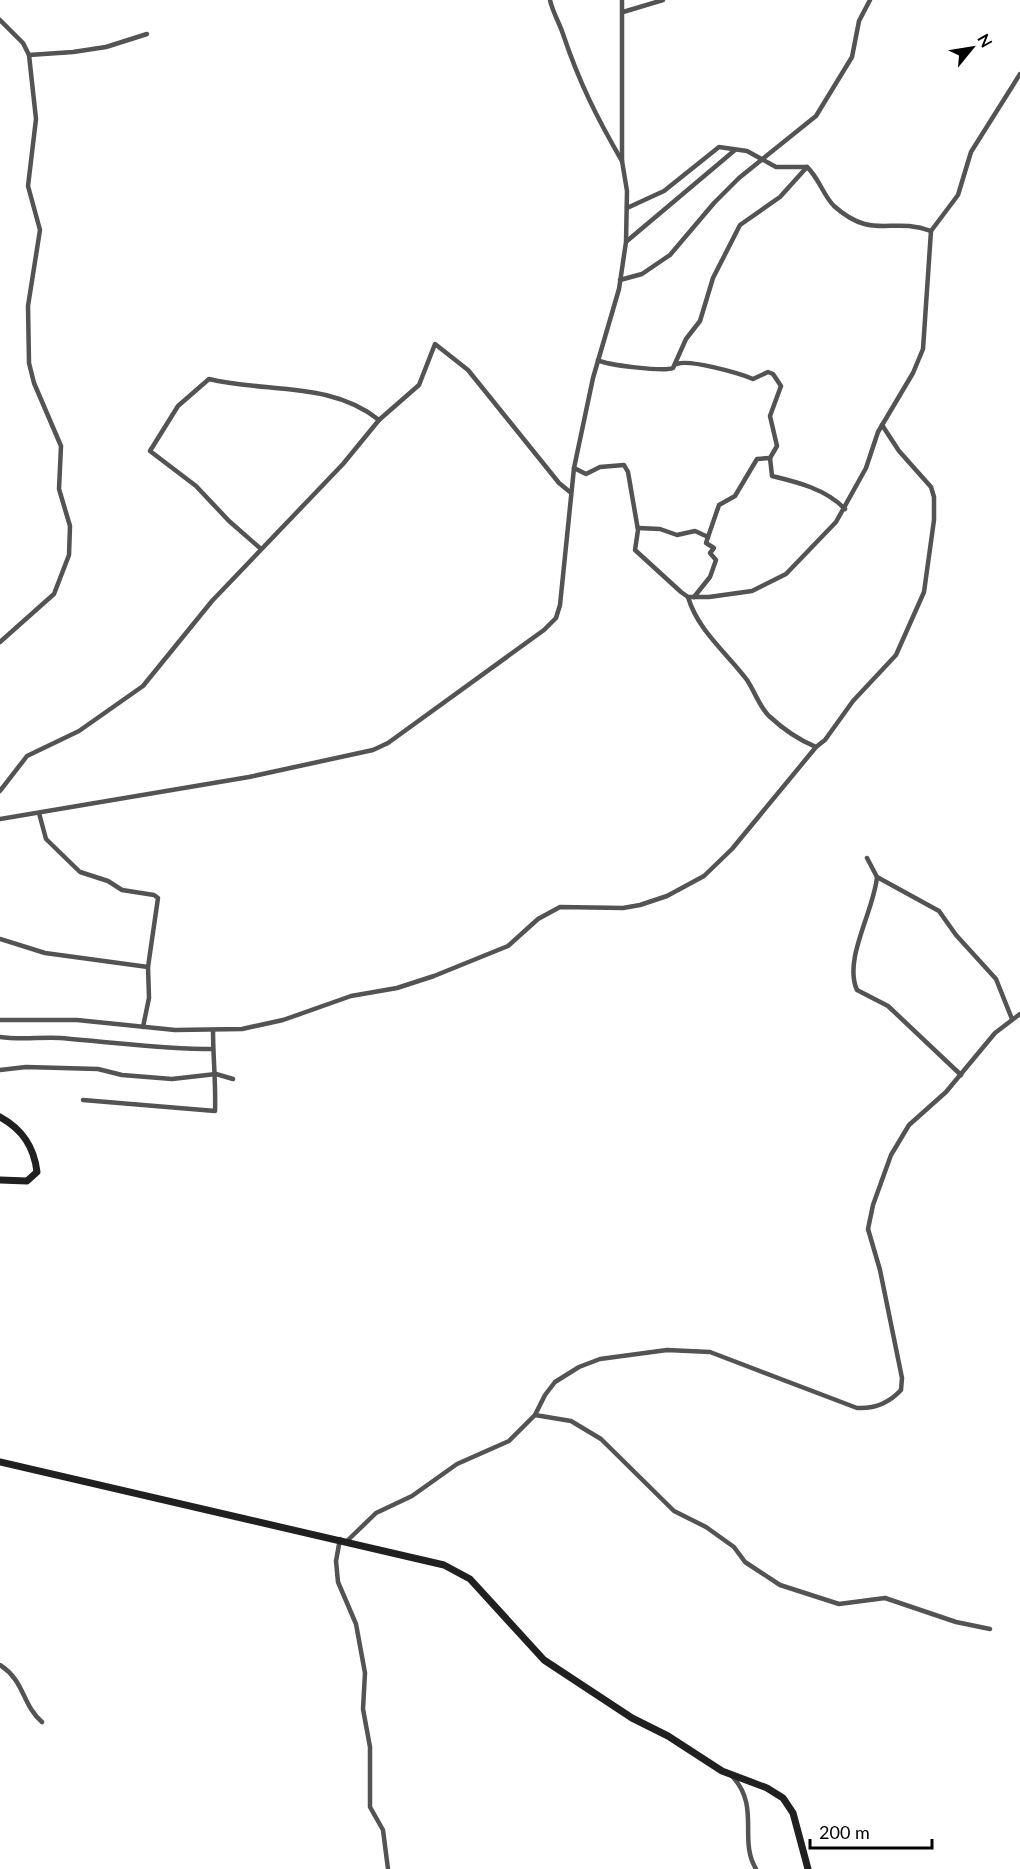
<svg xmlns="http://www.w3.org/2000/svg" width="1020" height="1869" viewBox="0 0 1020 1869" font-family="Lato,sans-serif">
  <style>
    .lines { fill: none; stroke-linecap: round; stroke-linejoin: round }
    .street { stroke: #535353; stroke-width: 4.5 }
    .secondary { stroke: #202020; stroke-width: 7 }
  </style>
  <rect width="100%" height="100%" fill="#fff"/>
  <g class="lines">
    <g class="street">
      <path d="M 550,0 C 553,13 559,22 563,34 C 579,82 597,118 622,161"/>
      <polyline points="623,12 663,0"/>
      <polyline points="0,20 23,43 29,55 36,119 28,186 40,230 28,306 29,363 34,383 61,446 59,489 70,526 69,555 54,594 0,642"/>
      <polyline points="29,55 73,52 106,47 147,34"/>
      <path d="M 627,208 L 664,191 L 719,147 L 747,151 L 776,167 L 807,167 C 819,178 823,195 834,206 C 873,241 891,216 931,231"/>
      <polyline points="627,241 735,150"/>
      <polyline points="620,280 642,274 670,255 714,203 739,178 816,116 852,57 859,21 870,0"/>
      <path d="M 598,360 C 606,365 664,372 673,368 L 686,339 L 700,321 L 713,278 L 740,225 L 780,197 L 807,167"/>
      <path d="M 677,364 C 689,359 739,373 753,379 L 768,372 L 773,374 L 781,386 L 770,416 L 777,446 L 770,458 L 772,476 C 797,482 826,489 845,509"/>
      <polyline points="574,468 586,474 600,467 624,465 628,472 638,530 635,550 681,592 688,597 709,597 752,591 786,574 836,522 866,468 878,432 913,373 923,349 931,231 958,195 971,152 1020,74"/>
      <polyline points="638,528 660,529 677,535 695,531 708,537 719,505 735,496 757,459 770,458"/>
      <path d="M 261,549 L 229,521 L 196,486 L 150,451 L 178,406 L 209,379 C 266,393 331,381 379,420"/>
      <path d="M 688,597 C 698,631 727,653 747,680 C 755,692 759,706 769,716 C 783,729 799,740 816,747"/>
      <polyline points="694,597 710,577 716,560 710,553 714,548 706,543 708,537"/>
      <polyline points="0,791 27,756 79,731 143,686 212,601 343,464 379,420 419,385 435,344 468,370 559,483 570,492"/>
      <polyline points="39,813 46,839 80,872 108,881 122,890 154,895 158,898 148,967 149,998 143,1027"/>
      <polyline points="0,819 249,777 373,750 388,743 544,630 556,618 560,605 574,468 593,378 619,289 626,242 627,191 622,161 622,0"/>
      <path d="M 867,858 L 877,877 C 874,911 843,959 857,990 L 888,1006 L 961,1075"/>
      <polyline points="877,877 939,911 956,935 996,979 1012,1019"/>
      <polyline points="0,939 45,953 148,967"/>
      <polyline points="0,1020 77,1020 175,1030 242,1029 283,1020 351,996 397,988 434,976 508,946 538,919 560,907 623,908 640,905 667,896 704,876 732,849 816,747 825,740 853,701 896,655 924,592 934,520 934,497 931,487 899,451 882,425"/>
      <path d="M 0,1037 C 20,1040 40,1037 60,1038 C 111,1042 162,1049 213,1049"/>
      <polyline points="0,1070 26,1067 98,1069 122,1075 172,1079 216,1074 233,1079"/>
      <path d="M 83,1100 L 215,1111 C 216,1084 213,1057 213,1030"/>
      <polyline points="535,1415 571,1421 601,1439 674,1511 706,1527 734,1547 745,1562 780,1585 839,1604 885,1598 956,1622 990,1629"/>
      <polyline points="340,1539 336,1561 338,1582 356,1624 365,1673 363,1709 370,1747 370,1807 383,1830 388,1869"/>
      <path d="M 347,1541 L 376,1513 L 412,1496 L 457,1464 L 509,1441 L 535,1415 L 545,1395 L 555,1382 L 579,1367 L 600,1359 L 667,1350 L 710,1352 L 857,1408 C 875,1409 889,1403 901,1390 L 902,1378 L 880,1270 L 868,1229 L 873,1205 L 891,1155 L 909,1125 L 946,1092 L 995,1033 L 1020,1014"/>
      <path d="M 0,1665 C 25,1681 22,1705 42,1722"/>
      <path d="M 732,1776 C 761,1807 738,1839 756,1869"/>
    </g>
    <g class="secondary">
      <path d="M 0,1117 C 22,1129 34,1146 37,1172 L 27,1181 L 0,1180"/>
      <polyline points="0,1462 444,1565 470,1579 544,1660 632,1718 668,1736 722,1771 767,1788 783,1798 793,1813 808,1869"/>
    </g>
  </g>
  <g transform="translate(972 48) rotate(60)" stroke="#ffffff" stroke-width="4.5" paint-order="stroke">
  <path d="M0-4.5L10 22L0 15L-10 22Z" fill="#000000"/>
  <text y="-9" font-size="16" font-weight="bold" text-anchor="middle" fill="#000000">N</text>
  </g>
  <path d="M810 1839v9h122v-9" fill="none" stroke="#000000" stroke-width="3"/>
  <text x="819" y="1839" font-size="18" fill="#000000" stroke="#ffffff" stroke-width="4.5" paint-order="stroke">200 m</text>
</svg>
